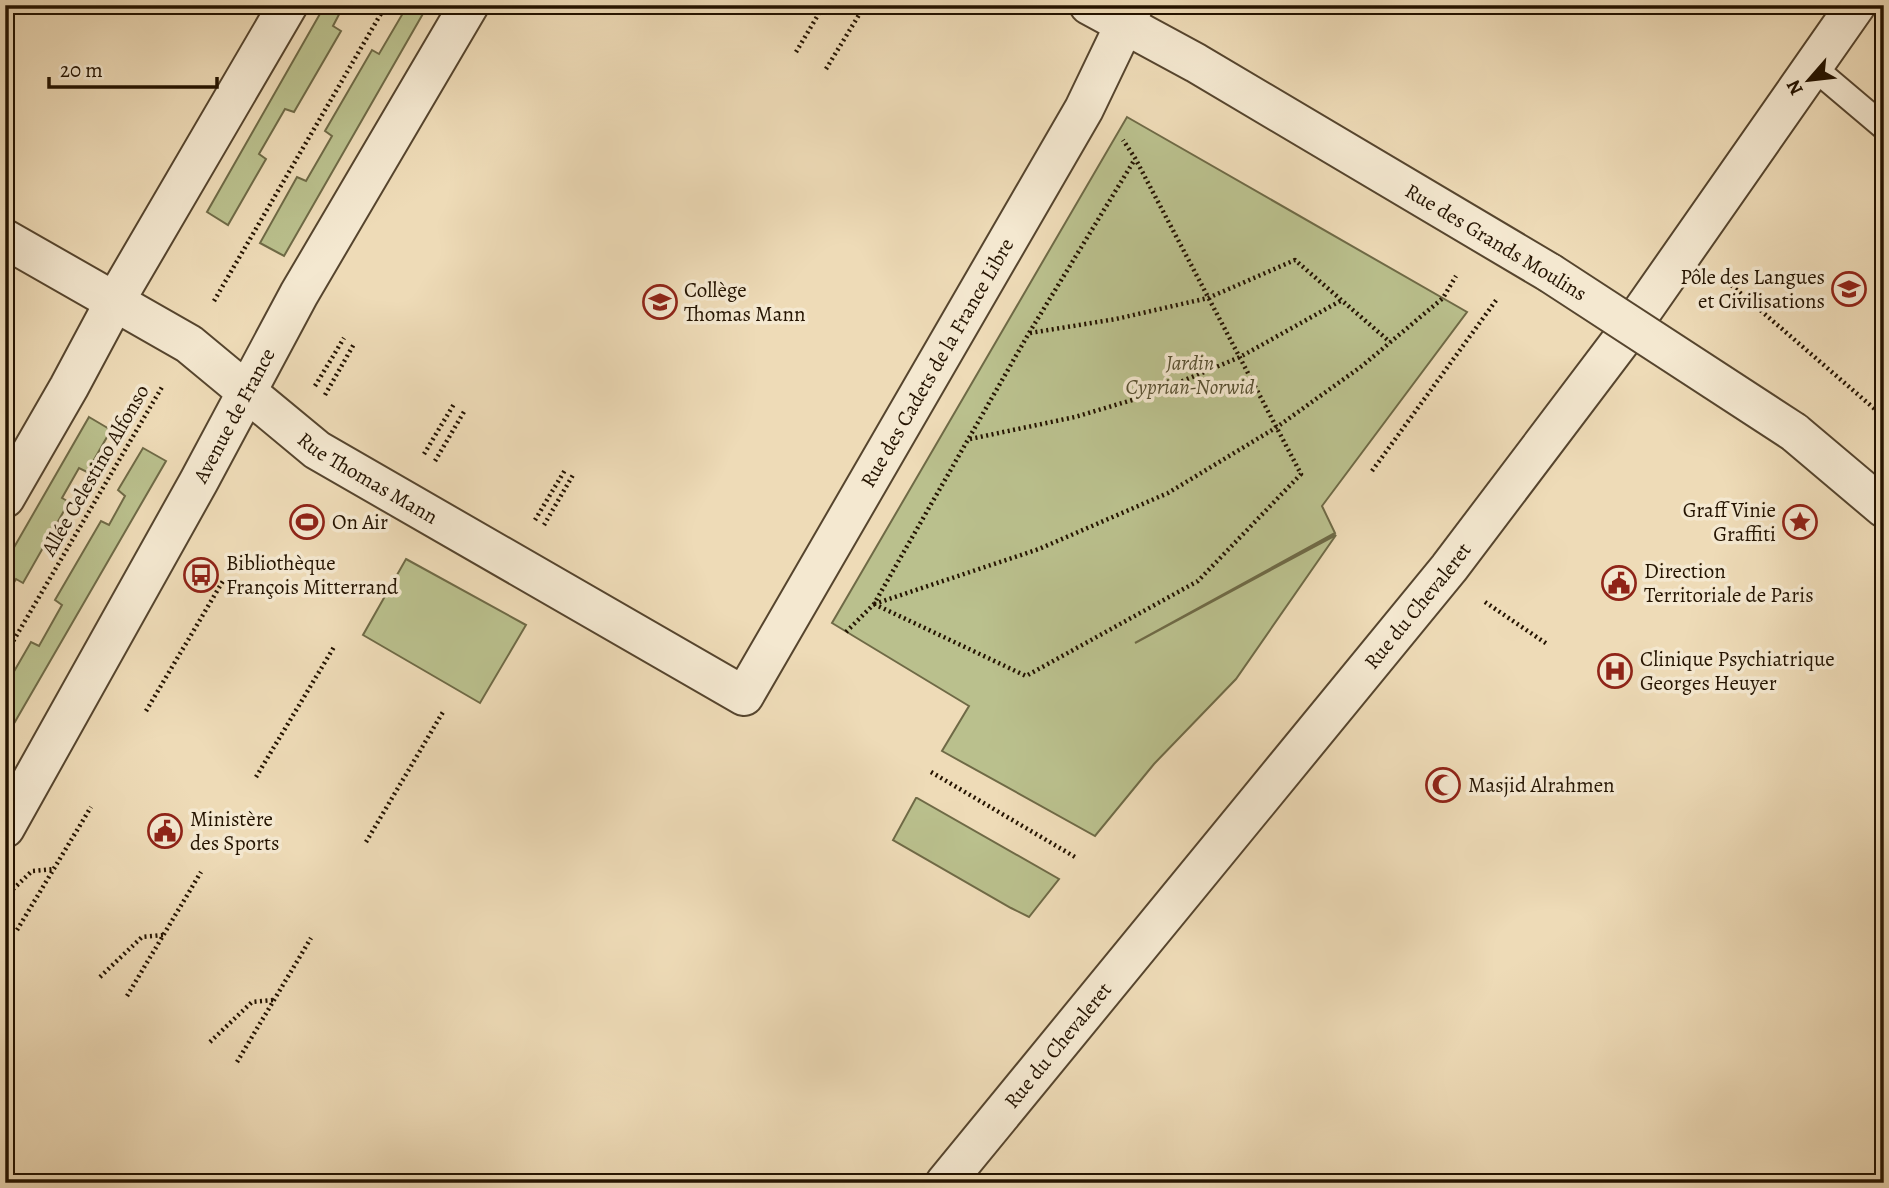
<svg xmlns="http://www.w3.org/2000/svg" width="1889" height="1188" viewBox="0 0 1889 1188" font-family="Alegreya,serif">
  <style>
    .green { fill: #bac08d; stroke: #6f6a46; stroke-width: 2 }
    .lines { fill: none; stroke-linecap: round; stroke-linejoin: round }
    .service-casing { stroke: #56452e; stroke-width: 28 }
    .minor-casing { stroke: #56452e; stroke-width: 42 }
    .tertiary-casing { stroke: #56452e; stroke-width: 42 }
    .path { stroke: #241300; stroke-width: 4.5; stroke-dasharray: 2 3.5; stroke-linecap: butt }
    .service { stroke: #f4e8d0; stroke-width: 24 }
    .minor { stroke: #f4e8d0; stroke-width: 38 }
    .tertiary { stroke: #f4e8d0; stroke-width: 38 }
    .minor-bridge-casing { stroke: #56452e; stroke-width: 42; stroke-linecap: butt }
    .minor-bridge { stroke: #f4e8d0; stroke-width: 38 }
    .labels { text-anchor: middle; stroke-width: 7; stroke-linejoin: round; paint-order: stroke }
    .street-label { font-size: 21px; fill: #241300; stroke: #f4e8d0 }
    .poi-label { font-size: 21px; fill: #241300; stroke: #f4e8d0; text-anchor: start }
    .park-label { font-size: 21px; font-style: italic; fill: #585031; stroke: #f4e8d0 }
  </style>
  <rect width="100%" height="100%" fill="#eedbb7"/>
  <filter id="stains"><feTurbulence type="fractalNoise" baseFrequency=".00286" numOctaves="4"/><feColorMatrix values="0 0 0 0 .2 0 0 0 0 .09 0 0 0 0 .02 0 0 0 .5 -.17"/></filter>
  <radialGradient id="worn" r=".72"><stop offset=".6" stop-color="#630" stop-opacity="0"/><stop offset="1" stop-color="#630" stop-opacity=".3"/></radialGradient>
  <g class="green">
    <polygon points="325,5 344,5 333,26 341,31 294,112 285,109 259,154 266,159 228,225 207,212"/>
    <polygon points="403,5 428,5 284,256 260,243 297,177 306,181 332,136 325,131 372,50 379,54 406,8"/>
    <polygon points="1127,117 1467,312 1322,506 1335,533 1135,643 1336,535 1236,679 1154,764 1095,836 942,751 969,706 832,623"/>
    <polygon points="89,417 111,430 87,472 79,468 62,498 69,502 23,583 16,579 5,598 5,563"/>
    <polygon points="143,448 166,461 5,739 5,687 31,642 39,646 62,605 55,600 101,521 109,525 125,496 118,490"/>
    <polygon points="406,559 526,625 480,703 363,635"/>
    <polygon points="916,798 917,798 1059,879 1029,917 1011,908 893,840"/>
  </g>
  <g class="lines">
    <g class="service-casing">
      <polyline id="service" points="1813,67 1884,127"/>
    </g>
    <g class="minor-casing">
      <g id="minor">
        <polyline points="1089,5 1196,63 1550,273"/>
        <path id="s1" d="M 5,239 L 189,344 L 317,450 L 744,696 L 1084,109 L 1134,5"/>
        <polyline points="1794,432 1884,508"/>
        <path id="s2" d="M 945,1183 L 1449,568 L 1629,330 L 1856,5"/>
      </g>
    </g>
    <g class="tertiary-casing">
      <g id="tertiary">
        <polyline points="5,498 69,387 115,301 288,5"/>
        <path id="s3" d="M 5,828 L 199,481 L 299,294 L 469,5"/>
      </g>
    </g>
    <g class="path">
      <polyline points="796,52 824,5"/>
      <polyline points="826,69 865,5"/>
      <polyline points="1723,278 1884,417"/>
      <polyline points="214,301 386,5"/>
      <polyline points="1030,333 1116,319 1208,298 1295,260 1390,342"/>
      <polyline points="315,386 344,338"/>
      <polyline points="325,395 354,344"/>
      <polyline points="970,439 1075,417 1149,395 1240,357 1342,300"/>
      <polyline points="424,454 454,404"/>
      <polyline points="435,461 465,410"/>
      <polyline points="1372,471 1497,299"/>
      <polyline points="535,520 565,470"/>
      <polyline points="544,525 573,475"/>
      <polyline points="1485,602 1547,644"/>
      <polyline points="874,604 1026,676 1198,581 1301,474 1135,158 1123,140"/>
      <polyline points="874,604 1039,549 1168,493 1277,427 1362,366 1443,298 1456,276"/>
      <polyline points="846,632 874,604 1029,333 1135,159"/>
      <polyline points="5,655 162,387"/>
      <polyline points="146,711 223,581"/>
      <polyline points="931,772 1075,857"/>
      <polyline points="256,777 334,647"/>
      <polyline points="366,842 443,712"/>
      <polyline points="5,897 32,871 54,869"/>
      <polyline points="17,930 91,807"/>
      <polyline points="100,977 142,937 164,935"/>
      <polyline points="127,996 201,872"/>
      <polyline points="210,1042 252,1002 274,1000"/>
      <polyline points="237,1062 311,938"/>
    </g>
    <use href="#service" class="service"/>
    <use href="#minor" class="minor"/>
    <use href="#tertiary" class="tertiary"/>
    <g class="minor-bridge-casing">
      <polyline id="minor-bridge" points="1550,273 1794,432"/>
    </g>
    <use href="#minor-bridge" class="minor-bridge"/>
  </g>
  <defs>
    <g id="university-ring" transform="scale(1.75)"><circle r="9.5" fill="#f4e8d0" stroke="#8f2418" stroke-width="1.5"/><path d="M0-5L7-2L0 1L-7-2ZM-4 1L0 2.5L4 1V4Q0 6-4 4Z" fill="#8f2418"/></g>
    <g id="school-ring" transform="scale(1.75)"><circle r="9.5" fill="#f4e8d0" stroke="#8f2418" stroke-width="1.5"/><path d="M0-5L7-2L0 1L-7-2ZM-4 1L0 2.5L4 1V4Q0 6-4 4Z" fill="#8f2418"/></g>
    <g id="stadium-ring" transform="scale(1.75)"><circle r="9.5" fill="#f4e8d0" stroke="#8f2418" stroke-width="1.5"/><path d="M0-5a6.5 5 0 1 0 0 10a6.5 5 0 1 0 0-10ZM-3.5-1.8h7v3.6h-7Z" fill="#8f2418"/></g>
    <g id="sight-ring" transform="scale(1.75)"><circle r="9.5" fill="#f4e8d0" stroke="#8f2418" stroke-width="1.5"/><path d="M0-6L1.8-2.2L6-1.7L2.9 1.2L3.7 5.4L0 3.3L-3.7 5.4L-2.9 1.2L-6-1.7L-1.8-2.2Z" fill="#8f2418"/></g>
    <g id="bus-ring" transform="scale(1.75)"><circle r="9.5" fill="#f4e8d0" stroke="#8f2418" stroke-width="1.5"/><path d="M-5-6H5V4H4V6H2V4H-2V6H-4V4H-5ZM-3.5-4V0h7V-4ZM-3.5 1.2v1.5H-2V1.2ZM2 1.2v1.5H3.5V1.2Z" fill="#8f2418"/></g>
    <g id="civic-ring" transform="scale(1.75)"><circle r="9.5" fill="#f4e8d0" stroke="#8f2418" stroke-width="1.5"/><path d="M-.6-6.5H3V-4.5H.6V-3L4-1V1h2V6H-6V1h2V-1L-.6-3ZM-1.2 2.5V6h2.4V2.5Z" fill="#8f2418"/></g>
    <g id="hospital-ring" transform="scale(1.75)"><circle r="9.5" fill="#f4e8d0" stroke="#8f2418" stroke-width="1.5"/><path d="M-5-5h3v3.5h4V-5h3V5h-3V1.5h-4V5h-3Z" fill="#8f2418"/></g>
    <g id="mosque-ring" transform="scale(1.75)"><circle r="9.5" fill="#f4e8d0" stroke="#8f2418" stroke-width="1.5"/><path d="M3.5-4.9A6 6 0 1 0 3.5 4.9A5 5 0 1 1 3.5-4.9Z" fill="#8f2418"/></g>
  </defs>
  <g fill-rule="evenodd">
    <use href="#university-ring" x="1849" y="289"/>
    <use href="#school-ring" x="660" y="302"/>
    <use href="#stadium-ring" x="307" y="522"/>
    <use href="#sight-ring" x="1800" y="522"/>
    <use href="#bus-ring" x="201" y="575"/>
    <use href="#civic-ring" x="1619" y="583"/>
    <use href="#hospital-ring" x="1615" y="671"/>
    <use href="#mosque-ring" x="1443" y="785"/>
    <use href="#civic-ring" x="165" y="831"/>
  </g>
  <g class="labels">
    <g class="street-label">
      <text transform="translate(1496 242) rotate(31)" y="7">Rue des Grands Moulins</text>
      <text dy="7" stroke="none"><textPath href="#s1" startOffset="1256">Rue des Cadets de la France Libre</textPath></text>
      <text dy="7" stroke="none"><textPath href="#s3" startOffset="472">Avenue de France</textPath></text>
      <text transform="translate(95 470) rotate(-60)" y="7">Allée Celestino Alfonso</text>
      <text dy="7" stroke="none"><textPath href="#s1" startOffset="436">Rue Thomas Mann</textPath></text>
      <text dy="7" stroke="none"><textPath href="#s2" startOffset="746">Rue du Chevaleret</textPath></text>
      <text dy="7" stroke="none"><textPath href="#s2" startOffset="178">Rue du Chevaleret</textPath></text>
    </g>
    <g class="poi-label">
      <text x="1825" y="284" text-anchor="end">Pôle des Langues<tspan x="1825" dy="24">et Civilisations</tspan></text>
      <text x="684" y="297">Collège<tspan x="684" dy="24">Thomas Mann</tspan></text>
      <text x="1776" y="517" text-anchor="end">Graff Vinie<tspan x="1776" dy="24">Graffiti</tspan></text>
      <text x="332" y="529">On Air</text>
      <text x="226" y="570">Bibliothèque<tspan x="226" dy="24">François Mitterrand</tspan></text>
      <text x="1644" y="578">Direction<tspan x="1644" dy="24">Territoriale de Paris</tspan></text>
      <text x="1640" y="666">Clinique Psychiatrique<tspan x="1640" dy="24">Georges Heuyer</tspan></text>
      <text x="1468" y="792">Masjid Alrahmen</text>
      <text x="190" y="826">Ministère<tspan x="190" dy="24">des Sports</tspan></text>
    </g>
    <g class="park-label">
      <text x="1190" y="370">Jardin<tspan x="1190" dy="24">Cyprian-Norwid</tspan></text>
    </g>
  </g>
  <rect width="1889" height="1188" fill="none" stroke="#eedbb7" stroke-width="28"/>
  <rect x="7" y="7" width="1875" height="1174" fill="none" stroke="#241300" stroke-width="3.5"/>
  <rect x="14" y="14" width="1861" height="1160" fill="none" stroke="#241300" stroke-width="2"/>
  <g transform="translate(1809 80) rotate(242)" stroke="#f4e8d0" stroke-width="5" paint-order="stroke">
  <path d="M0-5L12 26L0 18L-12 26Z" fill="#241300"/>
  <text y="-10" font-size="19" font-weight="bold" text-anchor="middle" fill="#241300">N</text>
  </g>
  <path d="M49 77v10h168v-10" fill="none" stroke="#241300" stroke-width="3.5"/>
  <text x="60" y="77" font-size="21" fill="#241300" stroke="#f4e8d0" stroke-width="5" paint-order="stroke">20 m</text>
  <rect width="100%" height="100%" filter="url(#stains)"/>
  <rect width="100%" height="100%" fill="url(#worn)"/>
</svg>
